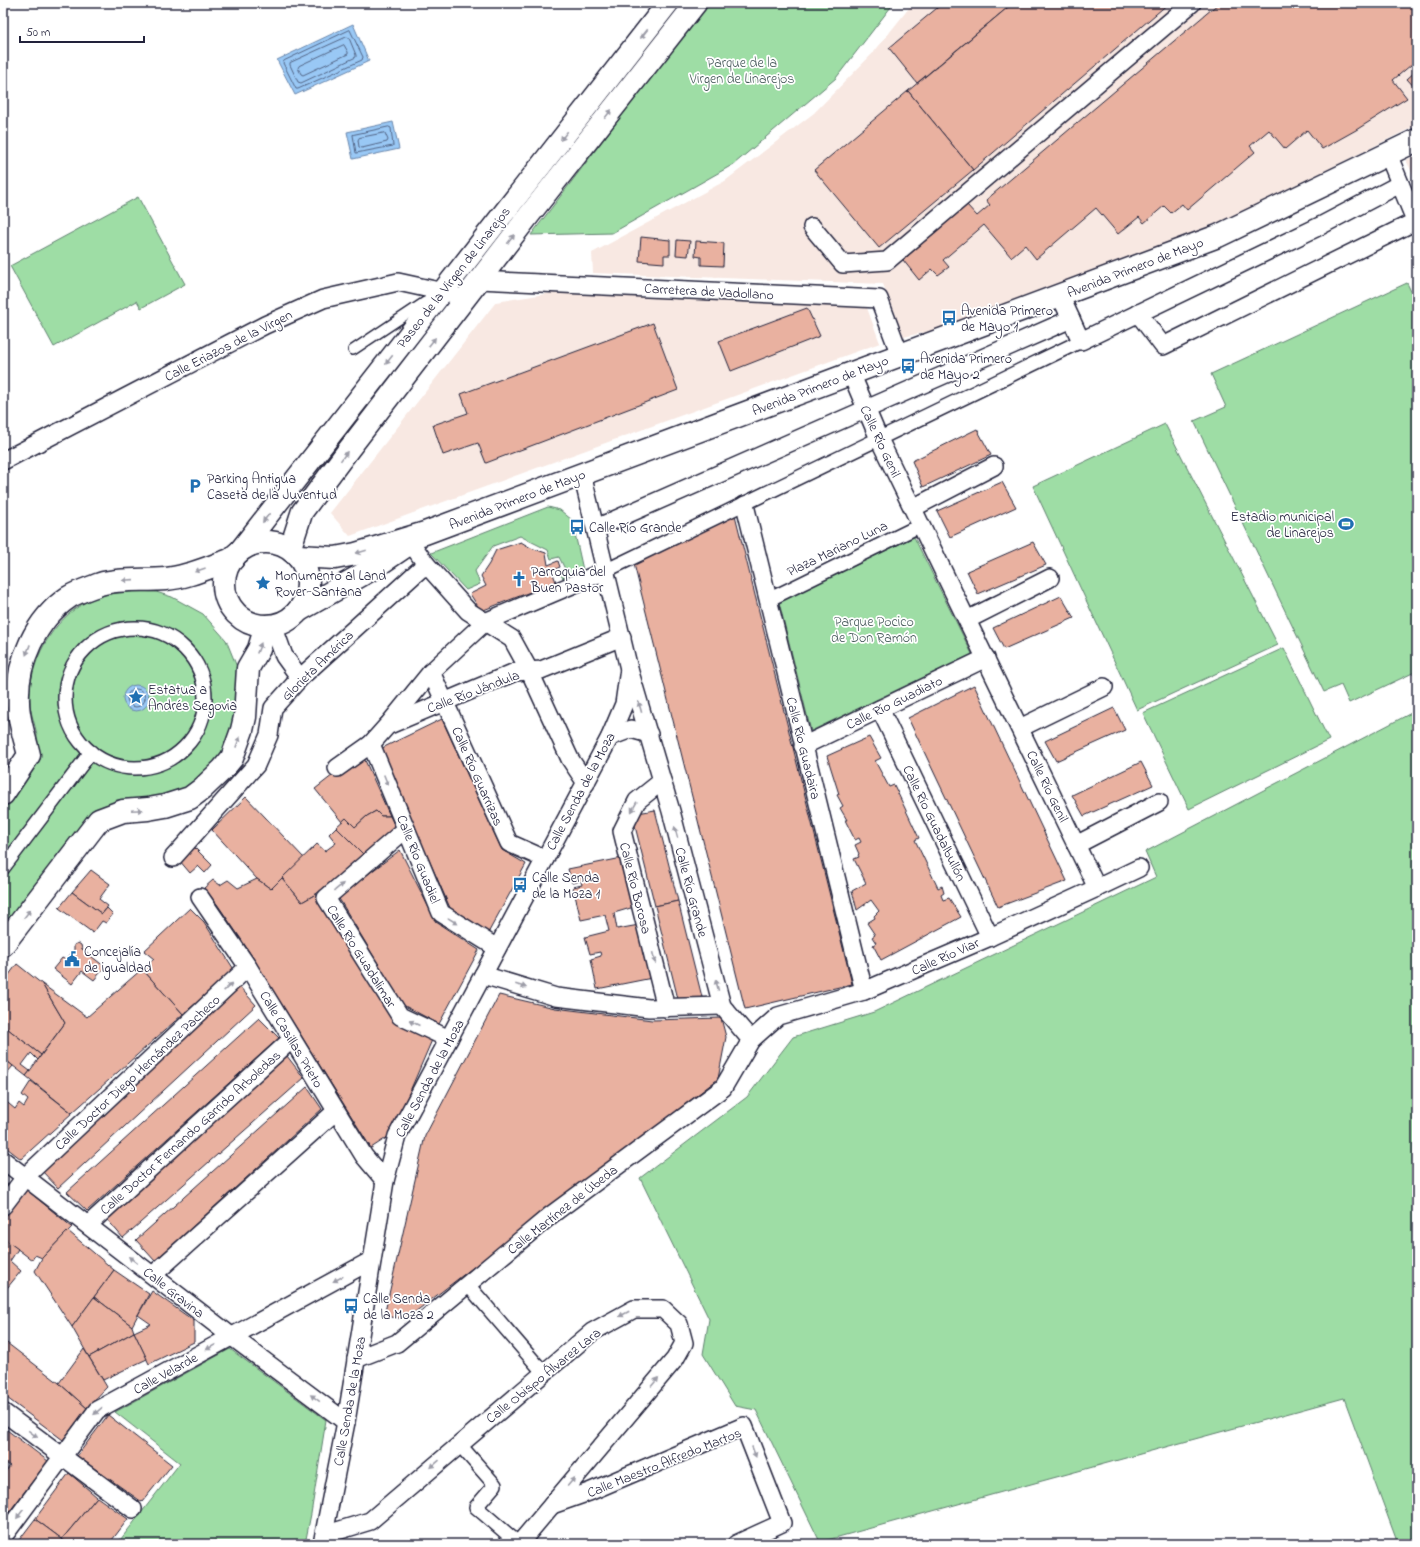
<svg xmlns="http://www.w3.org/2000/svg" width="1420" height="1547" viewBox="0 0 1420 1547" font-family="'Indie Flower',sans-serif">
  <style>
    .built { fill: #f8e8e2 }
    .green { fill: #9edda5; stroke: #608070 }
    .water { fill: #99c8f5; stroke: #6986ab }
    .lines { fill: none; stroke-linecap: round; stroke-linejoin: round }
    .shore { stroke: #526485; stroke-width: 1 }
    .building { fill: #e9b1a0; stroke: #22223b }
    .service-casing { stroke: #22223b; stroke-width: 12 }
    .pedestrian-casing { stroke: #22223b; stroke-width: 16 }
    .minor-casing { stroke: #22223b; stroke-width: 20 }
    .tertiary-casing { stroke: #22223b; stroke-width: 24 }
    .secondary-casing { stroke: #22223b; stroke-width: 25 }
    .service { stroke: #fff; stroke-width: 9 }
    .pedestrian { stroke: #fff; stroke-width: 13 }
    .minor { stroke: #fff; stroke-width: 17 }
    .tertiary { stroke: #fff; stroke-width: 21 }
    .secondary { stroke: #fff; stroke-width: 22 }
    .oneway { fill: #9c9ca7 }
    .labels { text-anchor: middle; stroke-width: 3.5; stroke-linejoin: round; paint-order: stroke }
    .park-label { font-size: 14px; fill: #475a5b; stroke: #fff }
    .street-label { font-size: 14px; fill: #22223b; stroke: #fff }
    .poi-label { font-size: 14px; fill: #22223b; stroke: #fff; text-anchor: start }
  </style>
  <rect width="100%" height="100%" fill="#fff"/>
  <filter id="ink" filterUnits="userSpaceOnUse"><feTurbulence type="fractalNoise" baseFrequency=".025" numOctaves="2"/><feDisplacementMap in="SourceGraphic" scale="8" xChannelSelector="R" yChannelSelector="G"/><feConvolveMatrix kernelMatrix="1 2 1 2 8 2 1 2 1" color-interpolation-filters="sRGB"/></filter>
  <g filter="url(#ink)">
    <g class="built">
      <polygon points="913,3 1417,3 1417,125 1232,217 959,325 903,337 883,284 593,273 592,253 725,181 814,113 874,52"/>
      <polygon points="1417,155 1417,183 1406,160"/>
      <polygon points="564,291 867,308 880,343 350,536 330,513 496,302"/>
    </g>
    <g class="green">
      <polygon points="707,3 894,3 836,78 734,164 612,233 531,235"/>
      <polygon points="138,197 185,284 141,308 137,301 54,347 10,266"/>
      <polygon points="1407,283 1417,304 1417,671 1349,703 1341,685 1324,692 1194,421 1226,407 1211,374"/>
      <polygon points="1165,424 1278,645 1137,710 1033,486"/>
      <polygon points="548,507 560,510 572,520 583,570 563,578 559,573 565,569 559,557 551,559 548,550 520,536 493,546 475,571 480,584 466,590 431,553"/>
      <polygon points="914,537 972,654 811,731 779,602"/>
      <path d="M 138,591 L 156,592 L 172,597 L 203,614 L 226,640 L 239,672 L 232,741 L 212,769 L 184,790 L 151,801 L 116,800 L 92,819 L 3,935 L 3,803 L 39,756 C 39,749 38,741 37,735 C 35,724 30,712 30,702 C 28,663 52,619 88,601 C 103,593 121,593 138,591 Z"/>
      <polygon points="1284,648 1329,740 1189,809 1143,713"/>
      <polygon points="1417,710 1417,1544 1398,1544 1344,1398 820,1542 756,1410 735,1406 703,1354 709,1319 640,1178 747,1097 793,1037 874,1012 1156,877 1145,852"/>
      <polygon points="230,1349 326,1420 311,1514 305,1544 117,1544 180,1463 115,1412"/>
    </g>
    <g class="water">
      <polygon points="353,24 369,61 295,95 277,60"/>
      <polygon points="393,122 399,149 353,159 347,132"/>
      <circle cx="136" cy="698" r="13"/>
    </g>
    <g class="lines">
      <g class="shore">
        <polygon points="350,30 363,57 362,60 298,89 296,89 283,63 284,61"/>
        <polygon points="347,37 349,38 356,55 356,57 301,83 298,82 290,65 290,63"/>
        <polygon points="344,45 348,52 348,54 303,75 301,74 298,68 299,66"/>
        <polygon points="389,127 391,128 393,146 356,153 353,135"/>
        <polygon points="385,133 388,140 387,142 362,148 359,147 358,140 359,138"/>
        <circle cx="136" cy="698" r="9"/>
      </g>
    </g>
    <g class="building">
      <polygon points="943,3 1013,3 917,83 889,48"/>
      <polygon points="1013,3 1169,3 973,170 908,91"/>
      <polygon points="1219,3 1417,3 1417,60 1393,80 1407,98 1356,130 1322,149 1307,130 1285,149 1269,130 1250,146 1255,152 1187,210 1182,204 1171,213 1164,206 1144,223 1139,217 1118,234 1096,208 1036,259 1025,245 1011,257 984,225 943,260 949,267 938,275 932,269 919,280 903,260 967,205 977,216 990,205 986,200"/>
      <polygon points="1417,70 1417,90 1407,79"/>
      <polygon points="908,91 973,170 879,248 814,170"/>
      <polygon points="641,237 670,240 670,255 664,255 664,263 639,261"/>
      <polygon points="677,240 690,241 688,256 676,255"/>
      <polygon points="696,241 724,243 723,266 701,265 701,257 695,256"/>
      <polygon points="807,308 820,336 731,371 719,341"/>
      <polygon points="653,323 678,390 486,463 478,443 443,455 433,425 468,413 461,394"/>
      <polygon points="977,429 991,455 923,487 912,461"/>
      <polygon points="1002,482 1016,507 950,537 937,511"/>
      <polygon points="735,515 852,984 745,1009 634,564"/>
      <polygon points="521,542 531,548 546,553 548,565 558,561 560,567 552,571 556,582 481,611 470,594 486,586 481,576 489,564 496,550"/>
      <polygon points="1033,542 1046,565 978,594 967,571"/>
      <polygon points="1061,596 1074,618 1004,649 993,628"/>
      <polygon points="974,685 1067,881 998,907 908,718"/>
      <polygon points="1114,708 1125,730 1056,761 1045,741"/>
      <polygon points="442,719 502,850 526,864 487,935 451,910 380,749"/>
      <polygon points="869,737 881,758 875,761 889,787 894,785 919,838 915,840 938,888 942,886 944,893 941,895 943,900 949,898 961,917 881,960 873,945 876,943 872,937 875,935 867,923 875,918 874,916 879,911 871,900 857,910 852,891 866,883 854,859 859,857 858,855 859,854 855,845 861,842 859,838 855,840 845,820 847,820 840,808 843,806 837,795 839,794 827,756"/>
      <polygon points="364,758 390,816 381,816 376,811 367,816 355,827 346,818 342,822 315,789 333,775"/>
      <polygon points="1141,762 1153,785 1084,816 1072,795"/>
      <polygon points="246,797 304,858 271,889 257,879 212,830"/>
      <polygon points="655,810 678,901 655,906 632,814"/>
      <polygon points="376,811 381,816 390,816 396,829 364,855 336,827 346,818 355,827 367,816"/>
      <polygon points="336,827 364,855 316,894 302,902 282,878 317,844 325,851 336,843 329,834"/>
      <polygon points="192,845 212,865 205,873 198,866 190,873 179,860"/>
      <polygon points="400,850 436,922 479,950 439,1024 403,1005 338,897"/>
      <polygon points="622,858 634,907 614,913 617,929 639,925 652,978 597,989 591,959 601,956 600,952 590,954 585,937 609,931 605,915 581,920 573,887 582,885 581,881 572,883 568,869"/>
      <polygon points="91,870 110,884 99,899 108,906 102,914 72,892"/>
      <polygon points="282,878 302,902 316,894 396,1021 432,1040 391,1135 371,1148 241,939 217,904 204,888 213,880 220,885 228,880 238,888 257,879 271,889"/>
      <polygon points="72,892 102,914 107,908 113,914 106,923 102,921 93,933 59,908"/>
      <polygon points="678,901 702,997 679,1003 655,906"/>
      <polygon points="190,908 204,922 235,971 183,1014 142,969 154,959 144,951"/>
      <polygon points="78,943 81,945 82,949 105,967 94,980 82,971 72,984 53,969 62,958 66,960 74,950 74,945"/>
      <polygon points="17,964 42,984 65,1023 41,1055 3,1025 3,983"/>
      <polygon points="142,969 183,1014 72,1113 26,1076 65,1023 42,984 87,1017"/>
      <polygon points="238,985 256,1005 58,1188 41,1170"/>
      <polygon points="499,995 555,1008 652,1020 721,1018 726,1037 718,1079 406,1319 384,1316 425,1136"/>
      <polygon points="259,1018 279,1038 87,1211 67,1192"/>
      <polygon points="3,1025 41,1055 38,1060 31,1053 22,1065 30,1071 26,1076 3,1058"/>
      <polygon points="287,1056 304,1078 123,1238 106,1218"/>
      <polygon points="3,1058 13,1066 7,1073 4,1071 3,1072"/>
      <polygon points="31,1081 72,1113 21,1159 3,1145 3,1099 15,1109 19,1103 24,1107 28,1100 22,1095"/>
      <polygon points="307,1087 322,1109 155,1261 136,1240"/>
      <polygon points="22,1186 72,1227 42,1258 35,1255 32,1260 3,1238 3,1212"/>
      <polygon points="68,1231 114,1270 72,1327 35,1271 42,1258"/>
      <polygon points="3,1238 18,1249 10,1261 21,1271 3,1293"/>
      <polygon points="114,1270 149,1294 132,1326 94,1297"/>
      <polygon points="152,1291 194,1321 194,1342 149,1364 134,1332 151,1324 138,1315"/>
      <polygon points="94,1297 132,1326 134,1332 89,1357 72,1327"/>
      <polygon points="134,1332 147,1359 103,1380 89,1357"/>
      <polygon points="3,1340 59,1383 87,1408 63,1440 3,1395"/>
      <polygon points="84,1349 107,1387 87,1408 59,1383"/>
      <polygon points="108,1415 172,1465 142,1502 77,1456"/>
      <polygon points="3,1427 48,1461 3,1520 3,1475 10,1466 3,1461"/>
      <polygon points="69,1473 97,1497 62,1539 35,1519"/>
      <polygon points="97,1497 128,1519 109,1544 68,1544 62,1539"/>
      <polygon points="35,1519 62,1539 68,1544 16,1544"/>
    </g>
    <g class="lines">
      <g class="service-casing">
        <polyline id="service" points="353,350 425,302"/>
      </g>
      <g class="pedestrian-casing">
        <g id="pedestrian">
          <polyline points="605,571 1081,341"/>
          <polyline points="768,600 921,525"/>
          <circle cx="135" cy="698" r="70"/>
          <polyline points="3,868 91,752"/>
          <polyline points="468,1285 543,1372"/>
          <polyline points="459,1444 495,1485 476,1507 519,1544"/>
        </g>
      </g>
      <g class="minor-casing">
        <g id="minor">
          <polyline points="1388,154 1417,225"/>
          <polyline points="812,227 843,264 887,261 1192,3"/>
          <polyline points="479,280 879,299 900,355"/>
          <polyline points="1060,295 1081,341 1322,225 1400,184"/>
          <polyline points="1138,313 1163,346 1416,221"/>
          <polyline points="851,373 879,439 1097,888"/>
          <polyline points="3,461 265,325 323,299 398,282 453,294"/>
          <polyline points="582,474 629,669 671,811 722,1006 751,1040"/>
          <polyline points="745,505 864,991"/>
          <polyline points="913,508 994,466"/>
          <polyline points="596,528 1071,319"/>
          <polyline points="411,543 426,564 468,611 512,639 529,670 570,759 586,783"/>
          <polyline points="967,620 1050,578"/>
          <polyline points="273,625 284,656 300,678"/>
          <polyline points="431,672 509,843 545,859"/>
          <polyline points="880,709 990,937"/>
          <polyline points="388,725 431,672 485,622 605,571"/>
          <polyline points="1020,728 1104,687"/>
          <polyline points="610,737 631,729 649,734"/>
          <polyline points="371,744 441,913 497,948"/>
          <polyline points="803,746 986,658"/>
          <polyline points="337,768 371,744 387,726 515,672 541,670 622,637"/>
          <polyline points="662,781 637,801 622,831 666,1008"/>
          <polyline points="406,829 326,898 400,1016 449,1039"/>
          <polyline points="1076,845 1159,802"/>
          <polyline points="173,858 256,765 269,735 273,708 300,678 426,564"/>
          <polyline points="200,897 248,967 364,1156 385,1181"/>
          <polyline points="483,975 556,997 649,1008 722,1006"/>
          <polyline points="3,1160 231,1336 346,1422"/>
          <polyline points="3,1206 26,1176 248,967"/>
          <polyline points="88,1225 292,1039"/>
          <polyline points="153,1275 336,1111"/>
          <polyline points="356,1359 397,1343 551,1215 723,1088 751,1040 778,1016 864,991 990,937 1097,888 1139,868"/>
          <polyline points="3,1412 133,1509"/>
          <polyline points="552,1505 589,1492 744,1426 782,1523 736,1544"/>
          <polyline points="324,1535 370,1521 592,1332 634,1309 663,1309 679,1324 684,1343 675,1359 519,1544"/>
          <polyline points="3,1537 97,1410 372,1260"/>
          <polyline points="322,1544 346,1422 385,1181 397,1136 610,737 624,704 629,669"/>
        </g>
      </g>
      <g class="tertiary-casing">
        <g id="tertiary">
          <polyline points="290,549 302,512 349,449 530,214 696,3"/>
          <polyline points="239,552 668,3"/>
        </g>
      </g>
      <g class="secondary-casing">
        <g id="secondary">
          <circle cx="266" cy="584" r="42"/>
          <polyline points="298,556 335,558 356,554 425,533 1218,236 1417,140"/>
          <polyline points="298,611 372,569 406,546"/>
          <path d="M 3,794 L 29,755 C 25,738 18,720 18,702 C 16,663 36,619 69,597 C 77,592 90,588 100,584 C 121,578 144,581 166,579 C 189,577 211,566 233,559"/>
          <polyline points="3,945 99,820 123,811 148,809 165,806 190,798 202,789 223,769 232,758 242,730 245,717 248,668 259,649 266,626"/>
        </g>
      </g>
      <use href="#service" class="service"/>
      <use href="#pedestrian" class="pedestrian"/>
      <use href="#minor" class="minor"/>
      <use href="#tertiary" class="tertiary"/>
      <use href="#secondary" class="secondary"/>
    </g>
    <defs><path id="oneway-solid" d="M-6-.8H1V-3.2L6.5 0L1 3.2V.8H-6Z"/></defs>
    <g class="oneway">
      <use href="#oneway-solid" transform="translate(644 34) rotate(128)"/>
      <use href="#oneway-solid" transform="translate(608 114) rotate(-52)"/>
      <use href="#oneway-solid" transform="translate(564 136) rotate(128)"/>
      <use href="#oneway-solid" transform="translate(511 239) rotate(-52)"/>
      <use href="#oneway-solid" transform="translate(432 342) rotate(-52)"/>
      <use href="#oneway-solid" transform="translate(389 360) rotate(128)"/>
      <use href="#oneway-solid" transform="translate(344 456) rotate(-54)"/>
      <use href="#oneway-solid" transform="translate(266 518) rotate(127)"/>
      <use href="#oneway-solid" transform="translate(361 552) rotate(164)"/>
      <use href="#oneway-solid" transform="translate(200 570) rotate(160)"/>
      <use href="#oneway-solid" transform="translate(128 580) rotate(176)"/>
      <use href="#oneway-solid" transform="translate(259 648) rotate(-68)"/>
      <use href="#oneway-solid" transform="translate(28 650) rotate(111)"/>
      <use href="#oneway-solid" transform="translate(640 707) rotate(-106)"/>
      <use href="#oneway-solid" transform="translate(238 742) rotate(-69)"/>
      <use href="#oneway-solid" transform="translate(386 780) rotate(68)"/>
      <use href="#oneway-solid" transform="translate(634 807) rotate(119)"/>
      <use href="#oneway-solid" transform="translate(137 810) rotate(-3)"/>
      <use href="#oneway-solid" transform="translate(676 832) rotate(-105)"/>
      <use href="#oneway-solid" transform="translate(339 887) rotate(-40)"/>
      <use href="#oneway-solid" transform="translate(27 914) rotate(-53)"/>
      <use href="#oneway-solid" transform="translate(453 921) rotate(32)"/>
      <use href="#oneway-solid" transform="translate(654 958) rotate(76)"/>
      <use href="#oneway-solid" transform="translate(717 985) rotate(-105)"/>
      <use href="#oneway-solid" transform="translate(521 986) rotate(17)"/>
      <use href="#oneway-solid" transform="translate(228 987) rotate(-43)"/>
      <use href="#oneway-solid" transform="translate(414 1023) rotate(-156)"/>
      <use href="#oneway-solid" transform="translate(133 1260) rotate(-142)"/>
      <use href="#oneway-solid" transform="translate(338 1279) rotate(152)"/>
      <use href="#oneway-solid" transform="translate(624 1314) rotate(152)"/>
      <use href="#oneway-solid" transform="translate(211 1347) rotate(151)"/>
      <use href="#oneway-solid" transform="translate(655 1382) rotate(-50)"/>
      <use href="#oneway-solid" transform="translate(315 1398) rotate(-144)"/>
      <use href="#oneway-solid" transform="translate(98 1411) rotate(139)"/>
      <use href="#oneway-solid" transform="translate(33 1434) rotate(37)"/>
      <use href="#oneway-solid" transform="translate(754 1452) rotate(69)"/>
      <use href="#oneway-solid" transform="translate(435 1464) rotate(139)"/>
      <use href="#oneway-solid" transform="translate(571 1482) rotate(-50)"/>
      <use href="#oneway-solid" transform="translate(20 1514) rotate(127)"/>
    </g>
  </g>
  <defs>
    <g id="bus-bare" transform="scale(1.2)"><path d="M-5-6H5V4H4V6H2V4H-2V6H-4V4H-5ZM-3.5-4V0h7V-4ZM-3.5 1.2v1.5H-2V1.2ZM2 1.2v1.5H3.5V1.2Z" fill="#1f6fb2" stroke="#fff" stroke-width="2.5" paint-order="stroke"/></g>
    <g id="parking-bare" transform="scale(1.2)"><path d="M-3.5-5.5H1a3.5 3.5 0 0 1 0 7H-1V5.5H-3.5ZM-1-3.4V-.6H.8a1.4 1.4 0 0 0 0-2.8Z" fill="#1f6fb2" stroke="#fff" stroke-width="2.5" paint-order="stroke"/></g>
    <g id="stadium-bare" transform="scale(1.2)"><path d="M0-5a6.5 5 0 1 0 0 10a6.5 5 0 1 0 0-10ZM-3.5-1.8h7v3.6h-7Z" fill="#1f6fb2" stroke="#fff" stroke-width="2.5" paint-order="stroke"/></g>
    <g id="church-bare" transform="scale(1.2)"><path d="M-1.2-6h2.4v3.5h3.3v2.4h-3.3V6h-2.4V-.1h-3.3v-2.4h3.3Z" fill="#1f6fb2" stroke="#fff" stroke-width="2.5" paint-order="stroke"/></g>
    <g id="sight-bare" transform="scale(1.2)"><path d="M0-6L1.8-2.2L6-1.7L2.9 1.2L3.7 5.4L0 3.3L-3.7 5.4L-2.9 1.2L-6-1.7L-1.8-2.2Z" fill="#1f6fb2" stroke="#fff" stroke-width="2.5" paint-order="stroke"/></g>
    <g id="civic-bare" transform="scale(1.2)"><path d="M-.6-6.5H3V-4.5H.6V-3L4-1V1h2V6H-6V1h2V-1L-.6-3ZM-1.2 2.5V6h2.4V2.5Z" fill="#1f6fb2" stroke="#fff" stroke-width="2.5" paint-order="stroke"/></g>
  </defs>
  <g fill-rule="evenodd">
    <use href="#bus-bare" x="949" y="318"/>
    <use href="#bus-bare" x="908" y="366"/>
    <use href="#parking-bare" x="195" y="486"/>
    <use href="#stadium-bare" x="1346" y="524"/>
    <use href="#bus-bare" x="577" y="527"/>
    <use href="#church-bare" x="519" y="579"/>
    <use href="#sight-bare" x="263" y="583"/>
    <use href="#sight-bare" x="136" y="697"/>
    <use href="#bus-bare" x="520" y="885"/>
    <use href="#civic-bare" x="72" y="959"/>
    <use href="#bus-bare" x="351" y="1306"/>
  </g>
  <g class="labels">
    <g class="park-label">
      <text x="742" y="67">Parque de la<tspan x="742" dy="16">Virgen de Linarejos</tspan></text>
      <text x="874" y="626">Parque Pocico<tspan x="874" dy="16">de Don Ramón</tspan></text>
    </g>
    <g class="street-label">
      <text transform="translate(1135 267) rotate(-21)" y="5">Avenida Primero de Mayo</text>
      <text transform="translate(453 277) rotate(-52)" y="5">Paseo de la Virgen de Linarejos</text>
      <text transform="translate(709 291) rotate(3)" y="5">Carretera de Vadollano</text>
      <text transform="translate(228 345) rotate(-27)" y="5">Calle Eriazos de la Virgen</text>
      <text transform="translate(820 385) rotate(-21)" y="5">Avenida Primero de Mayo</text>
      <text transform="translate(881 441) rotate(65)" y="5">Calle Río Genil</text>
      <text transform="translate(517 499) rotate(-21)" y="5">Avenida Primero de Mayo</text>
      <text transform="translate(837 548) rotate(-26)" y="5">Plaza Mariano Luna</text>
      <text transform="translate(317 665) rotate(-44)" y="5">Glorieta América</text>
      <text transform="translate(473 691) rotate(-21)" y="5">Calle Río Jándula</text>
      <text transform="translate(894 702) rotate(-26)" y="5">Calle Río Guadiato</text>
      <text transform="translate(804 748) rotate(76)" y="5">Calle Río Guadaira</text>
      <text transform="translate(478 776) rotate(66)" y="5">Calle Río Guarrizas</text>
      <text transform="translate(1048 786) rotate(64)" y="5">Calle Río Genil</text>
      <text transform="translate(580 791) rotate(-62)" y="5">Calle Senda de la Moza</text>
      <text transform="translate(935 823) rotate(64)" y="5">Calle Río Guadalbullón</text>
      <text transform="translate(419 859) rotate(68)" y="5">Calle Río Guadiel</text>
      <text transform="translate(636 888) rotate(76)" y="5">Calle Río Borosa</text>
      <text transform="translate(692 892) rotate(75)" y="5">Calle Río Grande</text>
      <text transform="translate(362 956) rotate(58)" y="5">Calle Río Guadalimar</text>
      <text transform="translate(945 956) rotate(-24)" y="5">Calle Río Viar</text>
      <text transform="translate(292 1039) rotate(59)" y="5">Calle Casillas Prieto</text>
      <text transform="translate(137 1072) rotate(-43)" y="5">Calle Doctor Diego Hernández Pacheco</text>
      <text transform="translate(429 1078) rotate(-62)" y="5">Calle Senda de la Moza</text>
      <text transform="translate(190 1132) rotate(-42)" y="5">Calle Doctor Fernando Garrido Arboledas</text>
      <text transform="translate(562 1209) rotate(-38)" y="5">Calle Martínez de Úbeda</text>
      <text transform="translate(174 1292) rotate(38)" y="5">Calle Gravina</text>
      <text transform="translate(165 1373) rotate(-29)" y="5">Calle Velarde</text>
      <text transform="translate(543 1375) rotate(-39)" y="5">Calle Obispo Álvarez Lara</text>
      <text transform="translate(349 1401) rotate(-80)" y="5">Calle Senda de la Moza</text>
      <text transform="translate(664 1462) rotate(-22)" y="5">Calle Maestro Alfredo Martos</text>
    </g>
    <g class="poi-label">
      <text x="961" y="315">Avenida Primero<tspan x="961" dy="16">de Mayo 1</tspan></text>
      <text x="920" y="363">Avenida Primero<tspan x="920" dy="16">de Mayo 2</tspan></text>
      <text x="207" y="483">Parking Antigua<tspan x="207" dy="16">Caseta de la Juventud</tspan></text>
      <text x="1334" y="521" text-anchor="end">Estadio municipal<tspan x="1334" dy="16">de Linarejos</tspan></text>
      <text x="589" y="532">Calle Río Grande</text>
      <text x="531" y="576">Parroquia del<tspan x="531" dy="16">Buen Pastor</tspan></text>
      <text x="275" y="580">Monumento al Land<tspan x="275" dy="16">Rover-Santana</tspan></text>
      <text x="148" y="694">Estatua a<tspan x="148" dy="16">Andrés Segovia</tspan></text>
      <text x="532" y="882">Calle Senda<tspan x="532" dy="16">de la Moza 1</tspan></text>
      <text x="84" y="956">Concejalía<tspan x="84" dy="16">de igualdad</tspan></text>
      <text x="363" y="1303">Calle Senda<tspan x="363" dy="16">de la Moza 2</tspan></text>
    </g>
  </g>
  <rect width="1420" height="1547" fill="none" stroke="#fff" stroke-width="16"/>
  <rect x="8" y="8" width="1404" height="1531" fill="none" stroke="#22223b" stroke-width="1.5" filter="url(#ink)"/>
  <path d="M20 36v6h124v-6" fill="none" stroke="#22223b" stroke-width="2"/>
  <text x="26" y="36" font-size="12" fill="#22223b" stroke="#ffffff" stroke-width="3" paint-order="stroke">50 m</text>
</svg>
